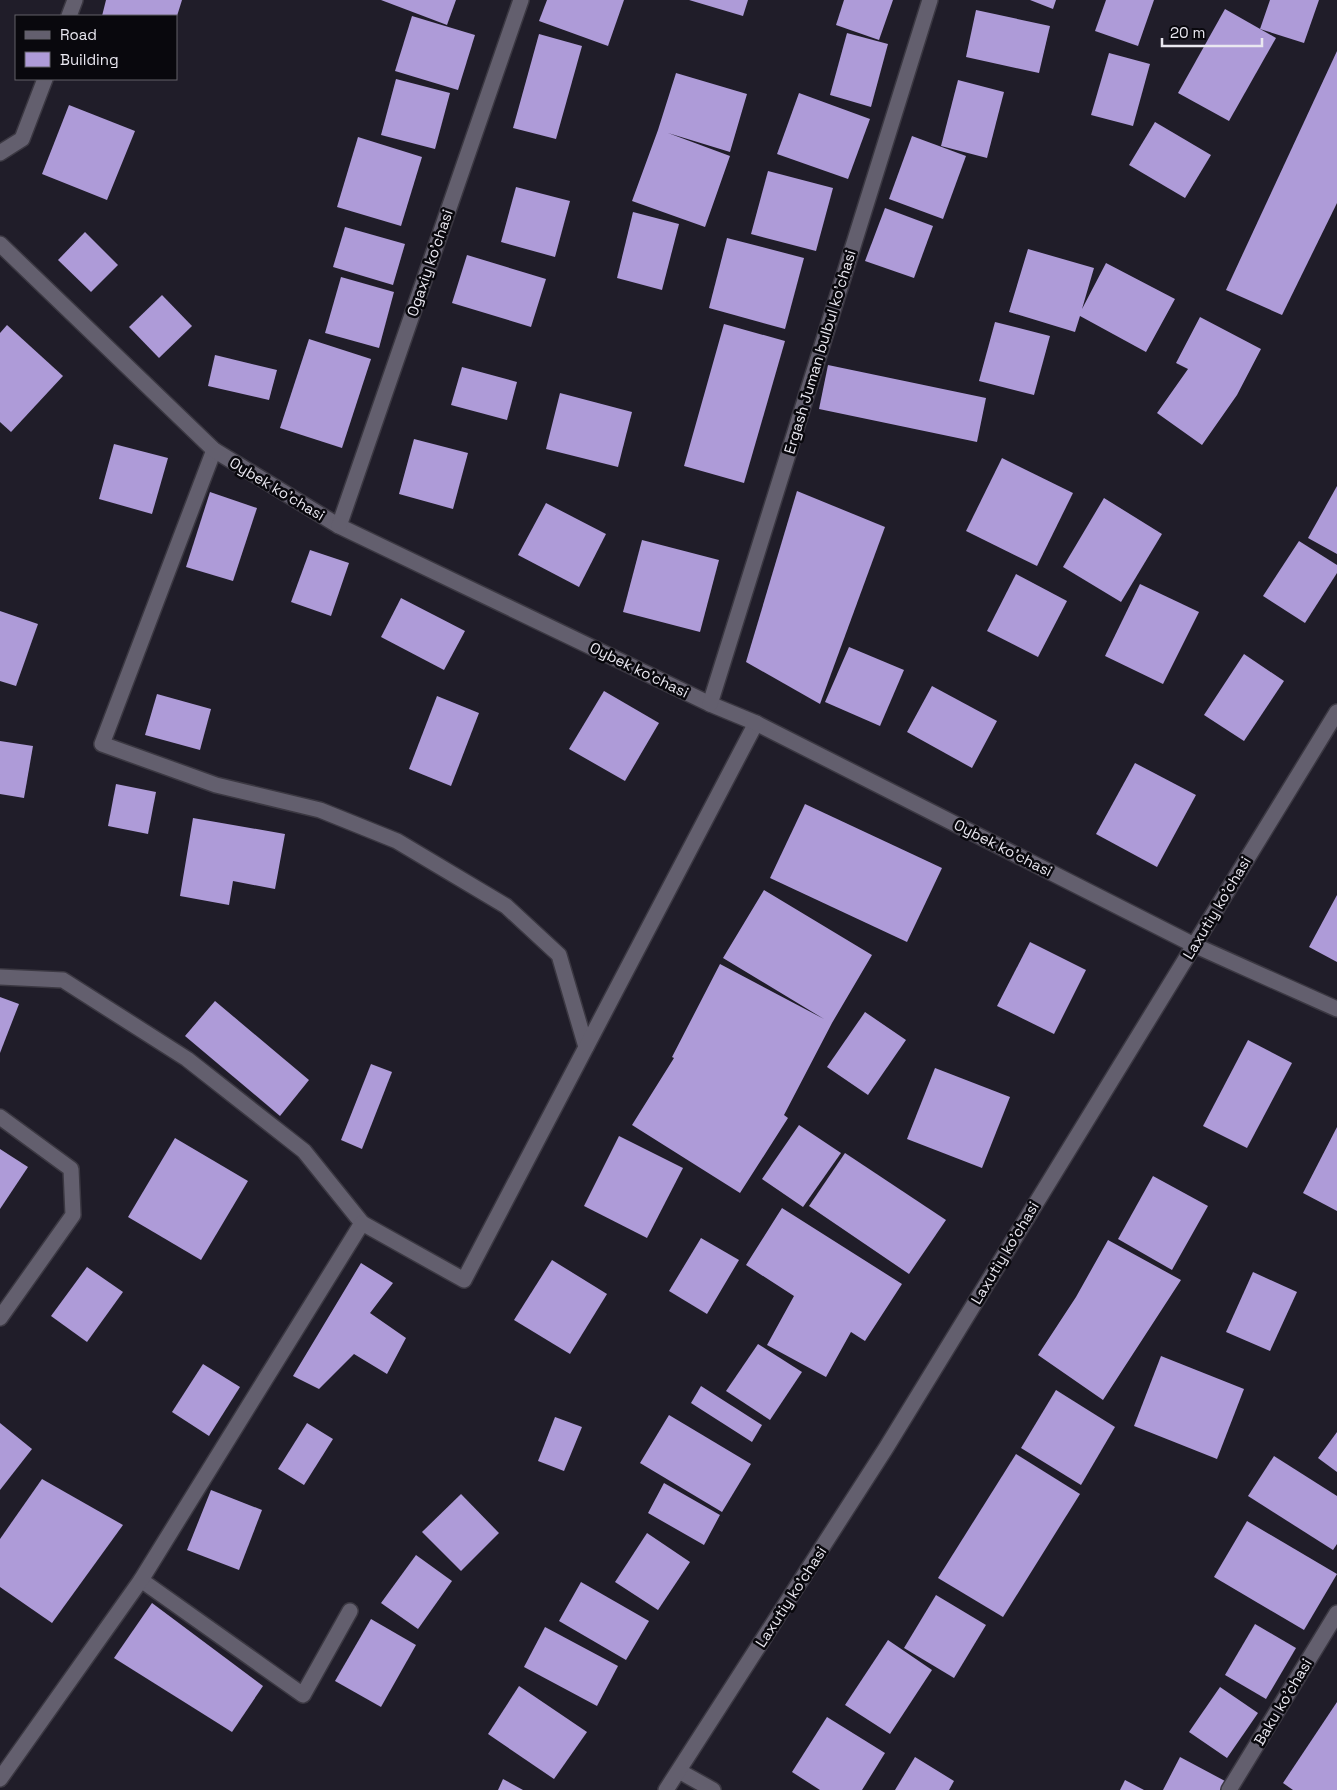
<svg xmlns="http://www.w3.org/2000/svg" width="1337" height="1790" viewBox="0 0 1337 1790" font-family="'Space Grotesk',sans-serif">
  <style>
    .building { fill: #ae9bd8 }
    .lines { fill: none; stroke-linecap: round; stroke-linejoin: round }
    .service-casing { stroke: #3b3842; stroke-width: 18 }
    .minor-casing { stroke: #3b3842; stroke-width: 18 }
    .tertiary-casing { stroke: #3b3842; stroke-width: 18 }
    .service { stroke: #635f6e; stroke-width: 15 }
    .minor { stroke: #635f6e; stroke-width: 15 }
    .tertiary { stroke: #635f6e; stroke-width: 15 }
    .labels { text-anchor: middle; stroke-width: 5; stroke-linejoin: round; paint-order: stroke }
    .street-label { font-size: 15px; fill: #e9e7f0; stroke: #09080d }
  </style>
  <rect width="100%" height="100%" fill="#201d29"/>
  <g class="building">
    <polygon points="106,0 182,0 177,16 102,16"/>
    <polygon points="381,0 456,0 447,25"/>
    <polygon points="547,0 624,0 608,46 539,21"/>
    <polygon points="689,0 748,0 743,16"/>
    <polygon points="844,0 893,0 879,40 836,25"/>
    <polygon points="1030,0 1056,0 1053,9"/>
    <polygon points="1106,0 1154,0 1138,46 1095,31"/>
    <polygon points="1270,0 1319,0 1304,43 1260,29"/>
    <polygon points="1225,9 1276,38 1229,121 1178,93"/>
    <polygon points="976,10 1050,26 1039,73 966,57"/>
    <polygon points="412,16 475,35 458,90 395,71"/>
    <polygon points="847,33 888,44 871,107 830,95"/>
    <polygon points="539,34 582,46 556,139 513,128"/>
    <polygon points="1337,51 1337,203 1282,315 1226,290"/>
    <polygon points="1109,53 1150,64 1133,126 1091,115"/>
    <polygon points="676,73 747,94 730,152 668,133 730,156 705,227 632,201 658,130"/>
    <polygon points="396,79 450,93 435,149 381,135"/>
    <polygon points="958,80 1004,92 987,158 941,146"/>
    <polygon points="799,93 870,119 848,179 777,154"/>
    <polygon points="69,105 135,131 107,200 42,174"/>
    <polygon points="1155,122 1211,155 1185,198 1129,165"/>
    <polygon points="912,136 966,156 943,219 889,199"/>
    <polygon points="358,137 422,157 401,226 337,207"/>
    <polygon points="768,171 833,188 816,251 751,234"/>
    <polygon points="516,187 570,201 555,257 501,242"/>
    <polygon points="885,208 933,226 914,278 865,261"/>
    <polygon points="633,212 679,224 662,290 617,278"/>
    <polygon points="345,227 405,244 393,285 333,267"/>
    <polygon points="85,232 118,265 91,292 58,260"/>
    <polygon points="727,238 804,258 785,329 709,308"/>
    <polygon points="1028,249 1094,268 1082,309 1106,263 1175,299 1146,352 1080,316 1075,332 1009,312"/>
    <polygon points="467,255 546,279 531,327 452,303"/>
    <polygon points="341,277 394,292 379,348 325,333"/>
    <polygon points="162,295 192,326 159,358 129,327"/>
    <polygon points="1200,317 1261,349 1237,395 1202,445 1157,413 1188,369 1176,363"/>
    <polygon points="995,322 1050,336 1034,395 979,381"/>
    <polygon points="724,324 785,341 744,483 684,466"/>
    <polygon points="7,325 63,376 11,432 0,422 0,333"/>
    <polygon points="309,339 371,359 342,448 280,428"/>
    <polygon points="215,355 277,370 269,400 208,386"/>
    <polygon points="828,365 986,398 977,442 819,409"/>
    <polygon points="462,367 517,382 507,420 451,405"/>
    <polygon points="560,393 632,412 618,467 546,449"/>
    <polygon points="414,439 468,453 453,509 399,494"/>
    <polygon points="114,444 168,458 152,514 99,499"/>
    <polygon points="1002,458 1073,493 1037,566 966,531"/>
    <polygon points="1337,486 1337,554 1308,538"/>
    <polygon points="797,491 885,527 820,704 746,662"/>
    <polygon points="210,492 257,508 233,581 186,567"/>
    <polygon points="1104,498 1162,534 1121,602 1063,567"/>
    <polygon points="546,503 606,534 579,587 518,555"/>
    <polygon points="642,540 719,560 700,632 623,612"/>
    <polygon points="1299,541 1337,565 1337,573 1305,623 1263,596"/>
    <polygon points="310,550 349,563 331,616 291,602"/>
    <polygon points="1016,574 1067,601 1038,657 987,631"/>
    <polygon points="1140,584 1199,612 1163,684 1105,656"/>
    <polygon points="401,598 465,631 444,670 381,637"/>
    <polygon points="0,611 38,624 16,686 0,681"/>
    <polygon points="849,647 904,670 880,726 825,702"/>
    <polygon points="1244,654 1284,681 1244,741 1204,715"/>
    <polygon points="932,686 997,721 972,768 907,732"/>
    <polygon points="604,691 659,723 625,781 569,749"/>
    <polygon points="157,694 211,709 200,750 145,735"/>
    <polygon points="437,696 479,713 451,786 409,769"/>
    <polygon points="0,741 33,746 24,798 0,794"/>
    <polygon points="1135,763 1196,795 1157,867 1096,834"/>
    <polygon points="116,784 156,792 148,834 108,826"/>
    <polygon points="805,804 942,868 907,942 770,878"/>
    <polygon points="193,818 285,834 275,889 233,881 229,905 180,896"/>
    <polygon points="764,890 872,955 832,1023 784,1115 788,1118 740,1193 632,1125 674,1058 672,1057 720,964 824,1019 723,958"/>
    <polygon points="1337,895 1337,962 1309,947"/>
    <polygon points="1030,942 1086,970 1054,1034 997,1006"/>
    <polygon points="0,997 19,1004 0,1053"/>
    <polygon points="215,1001 309,1080 280,1116 185,1036"/>
    <polygon points="865,1012 906,1040 868,1095 827,1067"/>
    <polygon points="1248,1040 1292,1063 1247,1148 1203,1126"/>
    <polygon points="371,1064 392,1072 362,1149 341,1140"/>
    <polygon points="935,1068 1010,1097 982,1168 907,1139"/>
    <polygon points="799,1125 841,1153 803,1207 762,1179"/>
    <polygon points="1337,1127 1337,1211 1303,1193"/>
    <polygon points="619,1136 683,1168 647,1238 584,1206"/>
    <polygon points="175,1138 248,1181 201,1260 128,1217"/>
    <polygon points="0,1149 28,1167 0,1209"/>
    <polygon points="845,1153 946,1220 909,1274 809,1206"/>
    <polygon points="1153,1176 1208,1206 1172,1270 1118,1239"/>
    <polygon points="782,1208 902,1284 865,1341 851,1332 826,1377 767,1345 794,1296 746,1265"/>
    <polygon points="701,1238 739,1260 707,1314 669,1291"/>
    <polygon points="1108,1240 1181,1280 1103,1400 1038,1355 1076,1297"/>
    <polygon points="552,1260 607,1294 570,1354 514,1320"/>
    <polygon points="361,1263 393,1283 370,1313 406,1338 387,1374 354,1354 319,1389 293,1376"/>
    <polygon points="87,1267 123,1292 87,1342 51,1316"/>
    <polygon points="1253,1272 1297,1292 1270,1351 1226,1332"/>
    <polygon points="758,1344 802,1372 770,1420 726,1391"/>
    <polygon points="1161,1356 1244,1389 1217,1459 1134,1426"/>
    <polygon points="203,1364 240,1387 209,1436 172,1412"/>
    <polygon points="701,1386 762,1425 752,1442 691,1403"/>
    <polygon points="1056,1390 1115,1427 1081,1485 1021,1448"/>
    <polygon points="669,1415 751,1464 722,1512 640,1463"/>
    <polygon points="555,1417 582,1427 564,1471 538,1461"/>
    <polygon points="0,1423 32,1449 0,1490"/>
    <polygon points="307,1423 333,1439 304,1485 278,1469"/>
    <polygon points="1337,1432 1337,1472 1318,1458"/>
    <polygon points="1016,1454 1080,1494 1003,1617 938,1578"/>
    <polygon points="1274,1456 1337,1496 1337,1544 1333,1550 1248,1496"/>
    <polygon points="42,1479 123,1525 52,1623 0,1587 0,1539"/>
    <polygon points="664,1483 720,1515 704,1545 648,1513"/>
    <polygon points="211,1490 262,1510 239,1570 187,1550"/>
    <polygon points="461,1494 499,1533 461,1571 422,1532"/>
    <polygon points="1247,1521 1337,1574 1304,1630 1214,1577"/>
    <polygon points="647,1533 690,1562 658,1610 615,1582"/>
    <polygon points="416,1555 452,1581 418,1629 381,1603"/>
    <polygon points="581,1582 649,1621 626,1660 559,1621"/>
    <polygon points="936,1595 986,1625 954,1678 904,1648"/>
    <polygon points="152,1603 263,1686 232,1732 114,1658"/>
    <polygon points="371,1619 416,1645 381,1707 335,1681"/>
    <polygon points="1255,1624 1296,1648 1266,1699 1225,1675"/>
    <polygon points="545,1627 618,1666 597,1706 524,1667"/>
    <polygon points="888,1640 932,1670 890,1734 845,1705"/>
    <polygon points="519,1686 587,1732 554,1779 488,1734"/>
    <polygon points="1220,1687 1258,1713 1227,1758 1189,1732"/>
    <polygon points="1337,1702 1337,1790 1293,1790 1283,1783"/>
    <polygon points="827,1717 885,1753 862,1790 820,1790 792,1772"/>
    <polygon points="915,1757 954,1781 949,1790 895,1790"/>
    <polygon points="1180,1757 1225,1781 1220,1790 1163,1790"/>
    <polygon points="503,1779 523,1790 498,1790"/>
    <polygon points="1125,1780 1144,1790 1120,1790"/>
  </g>
  <g class="lines">
    <g class="service-casing">
      <g id="service">
        <polyline points="214,450 102,744 216,785 320,810 397,841 506,906 559,955 586,1047"/>
        <polyline points="0,977 63,980 187,1059 304,1151 362,1223"/>
        <polyline points="0,1117 71,1169 73,1215 0,1318"/>
        <polyline points="141,1580 303,1695 350,1611"/>
        <polyline points="0,1779 141,1580 362,1223 464,1280 756,723"/>
      </g>
    </g>
    <g class="minor-casing">
      <g id="minor">
        <polyline points="69,16 75,0"/>
        <polyline points="0,153 22,139 45,79"/>
        <polyline points="0,244 214,450 339,526 710,704 756,723 1194,945 1337,1009"/>
        <polyline points="339,526 521,0"/>
        <polyline points="710,704 930,0"/>
        <polyline points="679,1771 713,1790"/>
        <polyline points="1229,1790 1337,1613"/>
      </g>
    </g>
    <g class="tertiary-casing">
      <polyline id="tertiary" points="666,1790 886,1448 1337,712"/>
    </g>
    <use href="#service" class="service"/>
    <use href="#minor" class="minor"/>
    <use href="#tertiary" class="tertiary"/>
  </g>
  <g class="labels">
    <g class="street-label">
      <text transform="translate(430 263) rotate(-71)" y="5">Ogaxiy ko'chasi</text>
      <text transform="translate(820 352) rotate(-73)" y="5">Ergash Juman bulbul ko'chasi</text>
      <text transform="translate(277 489) rotate(31)" y="5">Oybek ko'chasi</text>
      <text transform="translate(639 670) rotate(26)" y="5">Oybek ko'chasi</text>
      <text transform="translate(1003 848) rotate(27)" y="5">Oybek ko'chasi</text>
      <text transform="translate(1217 908) rotate(-59)" y="5">Laxutiy ko'chasi</text>
      <text transform="translate(1005 1253) rotate(-59)" y="5">Laxutiy ko'chasi</text>
      <text transform="translate(791 1597) rotate(-57)" y="5">Laxutiy ko'chasi</text>
      <text transform="translate(1283 1702) rotate(-59)" y="5">Baku ko'chasi</text>
    </g>
  </g>
  <rect x="15" y="15" width="162" height="65" fill="#09080d" stroke="#636168"/>
  <rect x="25" y="31" width="25" height="8" fill="#635f6e" stroke="#636168"/>
  <text x="60" y="40" font-size="15" fill="#e9e7f0">Road</text>
  <rect x="25" y="52" width="25" height="15" fill="#ae9bd8" stroke="#636168"/>
  <text x="60" y="65" font-size="15" fill="#e9e7f0">Building</text>
  <path d="M1162 38v8h100v-8" fill="none" stroke="#e9e7f0" stroke-width="2.5"/>
  <text x="1170" y="38" font-size="15" fill="#e9e7f0" stroke="#09080d" stroke-width="4" paint-order="stroke">20 m</text>
</svg>
